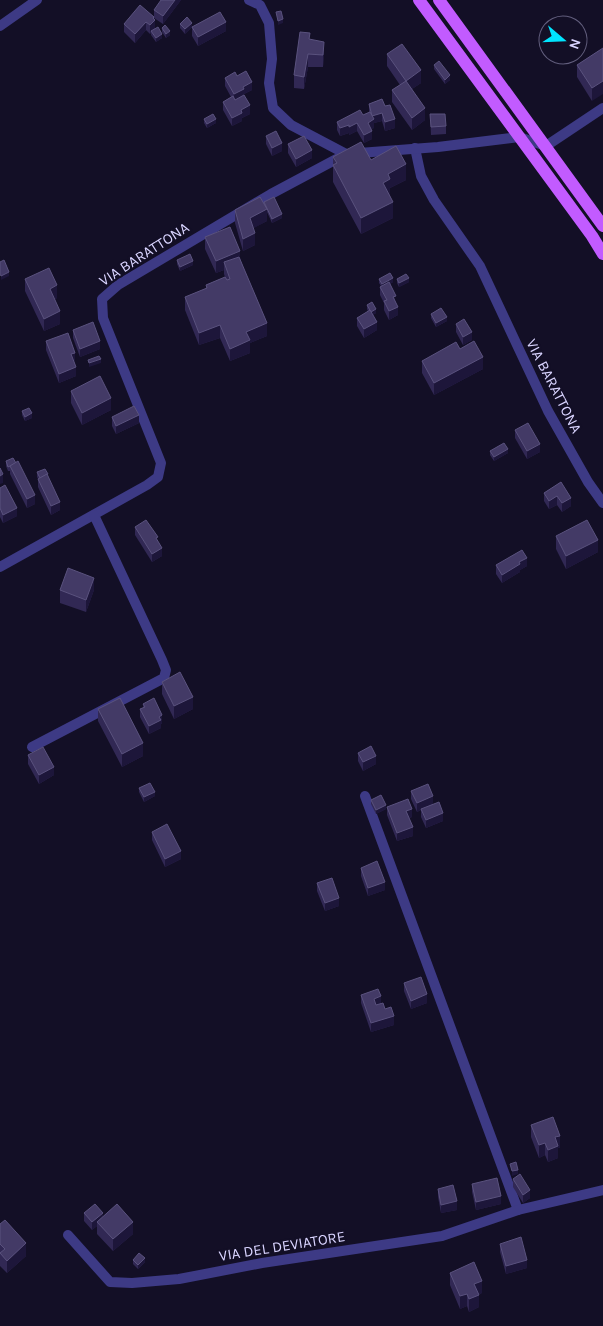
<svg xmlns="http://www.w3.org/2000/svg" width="603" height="1326" viewBox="0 0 603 1326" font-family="Karla,sans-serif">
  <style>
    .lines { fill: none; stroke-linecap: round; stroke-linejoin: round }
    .street { stroke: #3d3a85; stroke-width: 10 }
    .primary { stroke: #c25bff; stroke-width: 12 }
    .wall { fill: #312854 }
    .shaded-wall { fill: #1d163a }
    .building { fill: #433a66; stroke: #5a527e }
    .labels { text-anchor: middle; stroke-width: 4.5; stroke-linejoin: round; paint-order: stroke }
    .street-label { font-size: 15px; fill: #d9d4ff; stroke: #130f26 }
  </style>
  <rect width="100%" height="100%" fill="#130f26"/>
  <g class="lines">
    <g class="street">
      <polyline points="249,0 260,5 269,23 272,59 269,83 273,108 291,125 346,154"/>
      <polyline points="0,26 37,0"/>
      <polyline points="415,148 421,176 434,200 480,266 548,411 588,482 603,503"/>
      <polyline points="0,567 147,485 158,477 161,463 103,318 102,299 118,285 271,194 346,154 438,147 519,137 546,146 603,108"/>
      <polyline points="32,747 164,678 166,670 162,660 94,515"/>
      <polyline points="365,796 518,1210"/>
      <polyline points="68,1235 110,1282 132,1283 179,1279 262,1263 442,1236 518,1210 603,1190"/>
    </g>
    <g class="primary">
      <polyline points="419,0 592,236 603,254"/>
      <polyline points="439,0 603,226"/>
    </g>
  </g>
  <g class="wall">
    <polygon points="181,0 163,24 154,18 155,28 155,29 162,38 156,42 151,35 151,33 150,34 146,30 135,43 124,32 124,24 154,16 154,10"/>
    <polygon points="180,24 192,27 185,34 180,28"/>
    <polygon points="192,27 226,31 198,46 192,36"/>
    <polygon points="162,28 170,35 166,38 162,32"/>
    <polygon points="310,39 324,54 323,67 308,67 304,89 294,88 294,75"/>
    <polygon points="603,48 592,101 577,77 577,65"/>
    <polygon points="387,54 421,83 412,89 425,120 412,130 392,102 392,90 400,85 387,66"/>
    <polygon points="434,65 450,80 445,84 434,69"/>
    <polygon points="237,76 252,90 244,94 250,114 242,118 242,121 232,126 223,110 223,102 231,97 225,86 225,78"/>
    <polygon points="382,99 395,128 385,131 382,121 374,123 374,128 371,129 372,139 364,143 357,131 349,135 349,133 340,136 337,130 337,122 363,115 369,112 369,104"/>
    <polygon points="430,114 446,126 446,134 431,135"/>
    <polygon points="204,119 216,123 207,128 204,123"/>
    <polygon points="266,136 282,151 272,156 266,144"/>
    <polygon points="288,144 312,158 296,167 288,153"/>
    <polygon points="333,157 371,160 406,180 390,188 390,195 393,218 361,234 333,182"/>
    <polygon points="264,203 282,218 272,223 267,212 267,221 253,228 255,245 243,251 235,223 235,210"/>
    <polygon points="205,237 240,258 267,336 250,343 250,353 230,361 220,338 199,345 185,310 185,297 206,289 206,285 225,277 224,274 224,270 216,273 205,249"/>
    <polygon points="177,260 193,265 180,271 177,264"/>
    <polygon points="25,279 57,298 55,299 60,324 44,331 25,291"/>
    <polygon points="379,279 393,282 390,284 396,303 398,315 389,320 384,310 384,303 380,295 380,287 381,286 379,283"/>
    <polygon points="397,279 409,282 399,287 397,283"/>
    <polygon points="367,305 376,313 373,315 377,330 364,338 357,326 357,318 368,312 367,309"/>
    <polygon points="431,314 447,321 436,327 431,318"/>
    <polygon points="456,324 472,340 463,345 456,332"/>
    <polygon points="73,330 100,349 80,357 73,338"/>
    <polygon points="46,341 75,361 74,361 76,376 59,383 46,350"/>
    <polygon points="460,349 483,369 434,395 422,373 422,361"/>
    <polygon points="71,391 111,410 82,425 71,403"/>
    <polygon points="22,411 32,418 25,421 22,415"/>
    <polygon points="112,417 139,423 116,434 112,426"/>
    <polygon points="515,430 540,452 527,459 515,438"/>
    <polygon points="490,451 508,453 494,461 490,455"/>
    <polygon points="13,458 35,504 27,508 10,474 10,471 8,471 6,466 6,461"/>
    <polygon points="37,472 60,510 51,515 38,487 38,479 37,477"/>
    <polygon points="561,482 571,506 562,512 557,505 549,509 544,501 544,493"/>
    <polygon points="0,488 17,516 3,523 0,517"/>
    <polygon points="135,527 158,542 162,556 152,562 135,535"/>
    <polygon points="556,536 598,552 566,569 556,549"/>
    <polygon points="496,565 527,566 520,570 520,572 502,583 496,574"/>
    <polygon points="60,590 94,590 86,612 60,603"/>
    <polygon points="162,682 193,709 174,719 162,694"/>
    <polygon points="143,704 162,724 161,724 161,728 149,734 140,717 140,709 143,708"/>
    <polygon points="98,709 143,756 122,767 98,721"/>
    <polygon points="358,753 376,764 363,771 358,761"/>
    <polygon points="28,755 54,775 39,784 28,764"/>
    <polygon points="139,788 155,796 144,802 139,792"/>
    <polygon points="411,791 433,804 443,821 426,828 421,817 421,810 417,812 411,799"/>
    <polygon points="371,800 386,809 376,814 371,804"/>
    <polygon points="387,807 412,817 409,818 413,836 397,841 387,815"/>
    <polygon points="152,832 181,859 165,867 152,840"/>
    <polygon points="361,868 385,890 368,896 361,876"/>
    <polygon points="317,883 339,906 325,911 317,891"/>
    <polygon points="404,983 427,1003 411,1009 404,991"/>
    <polygon points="361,995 385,1009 394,1025 371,1032 361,1003"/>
    <polygon points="531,1125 560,1148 558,1148 558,1158 548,1162 545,1155 539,1158 531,1137"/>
    <polygon points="513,1179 530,1198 523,1203 513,1187"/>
    <polygon points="472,1184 501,1204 476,1210 472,1192"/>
    <polygon points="438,1189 457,1210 441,1213 438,1197"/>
    <polygon points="84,1213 103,1217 133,1234 113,1251 97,1234 97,1226 92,1230 84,1221"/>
    <polygon points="0,1224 26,1256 7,1273 0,1266"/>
    <polygon points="500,1244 527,1268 506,1274 500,1252"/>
    <polygon points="133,1260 145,1262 138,1269 133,1264"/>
    <polygon points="450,1273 482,1293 479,1294 479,1307 469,1312 467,1306 460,1309 450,1285"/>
  </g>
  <g class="shaded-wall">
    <polygon points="175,0 181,0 163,24 163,16"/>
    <polygon points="154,17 154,21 155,20 155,28 152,32 151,31 150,34 150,25"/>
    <polygon points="283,19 283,23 278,25 278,21"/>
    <polygon points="146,22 146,30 135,43 135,34"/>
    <polygon points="226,22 226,31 198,46 198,37"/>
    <polygon points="192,23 192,27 185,34 185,29"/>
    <polygon points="170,31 170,35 166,38 166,34"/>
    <polygon points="162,34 162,38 156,42 156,38"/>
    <polygon points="324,42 324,54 323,67 323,55"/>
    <polygon points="308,54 308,67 304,89 304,77"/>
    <polygon points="421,70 421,83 406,93 406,81"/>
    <polygon points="450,75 450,80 445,84 445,80"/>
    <polygon points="603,81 603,94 592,101 592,88"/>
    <polygon points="252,82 252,90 244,94 244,97 234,103 234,94 243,87"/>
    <polygon points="250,105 250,114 242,118 242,121 232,126 232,118 241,110"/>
    <polygon points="425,108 425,120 412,130 412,118"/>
    <polygon points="382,113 382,121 374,123 374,128 368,131 368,123 372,116"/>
    <polygon points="216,119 216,123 207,128 207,124"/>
    <polygon points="395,119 395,128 385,131 385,122"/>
    <polygon points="357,123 357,131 349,135 349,127"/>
    <polygon points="349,125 349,133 340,136 340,128"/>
    <polygon points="372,131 372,139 364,143 364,135"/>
    <polygon points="282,143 282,151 272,156 272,148"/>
    <polygon points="312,150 312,158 296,167 296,159"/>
    <polygon points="406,164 406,180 390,188 390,195 383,199 383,183 388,174"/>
    <polygon points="393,202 393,218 361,234 361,218"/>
    <polygon points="267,209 267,221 250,230 250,218"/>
    <polygon points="282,214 282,218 272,223 272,219"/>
    <polygon points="255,233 255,245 243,251 243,239"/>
    <polygon points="240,251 240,264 224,262 224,270 216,273 216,261"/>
    <polygon points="193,261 193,265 180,271 180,267"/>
    <polygon points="9,272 9,276 1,280 1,276"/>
    <polygon points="393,278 393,282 382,288 382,284"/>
    <polygon points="409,278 409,282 399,287 399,283"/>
    <polygon points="57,285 57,298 50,301 50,289"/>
    <polygon points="398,307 398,315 389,320 389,311"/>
    <polygon points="376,309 376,313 371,316 371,312"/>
    <polygon points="60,311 60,324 44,331 44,319"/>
    <polygon points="447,317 447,321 436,327 436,323"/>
    <polygon points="377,322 377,330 364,338 364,329"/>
    <polygon points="267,323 267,336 250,343 250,353 230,361 230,349 246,332"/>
    <polygon points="220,325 220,338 199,345 199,333"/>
    <polygon points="472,332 472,340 463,345 463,337"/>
    <polygon points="100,341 100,349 80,357 80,349"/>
    <polygon points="75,353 75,361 71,362 71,354"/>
    <polygon points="483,357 483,369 434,395 434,383"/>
    <polygon points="101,359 101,363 89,367 89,363"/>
    <polygon points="76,367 76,376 59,383 59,374"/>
    <polygon points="111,398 111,410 82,425 82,413"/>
    <polygon points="32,413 32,418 25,421 25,417"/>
    <polygon points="139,415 139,423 116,434 116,426"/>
    <polygon points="540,444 540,452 527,459 527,451"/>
    <polygon points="508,449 508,453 494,461 494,457"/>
    <polygon points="3,474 3,483 0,484 0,476"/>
    <polygon points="35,495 35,504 27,508 27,499"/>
    <polygon points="557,496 557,505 549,509 549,501"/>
    <polygon points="571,498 571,506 562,512 562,503"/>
    <polygon points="60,502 60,510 51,515 51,506"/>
    <polygon points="17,508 17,516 3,523 3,515"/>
    <polygon points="598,540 598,552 566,569 566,556"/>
    <polygon points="162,548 162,556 152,562 152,554"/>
    <polygon points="527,558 527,566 520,570 520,572 502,583 502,575 519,562"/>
    <polygon points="94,578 94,590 86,612 86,600"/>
    <polygon points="193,697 193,709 174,719 174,706"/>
    <polygon points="162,715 162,724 161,724 161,728 149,734 149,726 159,717"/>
    <polygon points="143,743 143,756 122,767 122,754"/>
    <polygon points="376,756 376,764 363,771 363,762"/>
    <polygon points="54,767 54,775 39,784 39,775"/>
    <polygon points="155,792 155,796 144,802 144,797"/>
    <polygon points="433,796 433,804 417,812 417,803"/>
    <polygon points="386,805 386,809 376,814 376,810"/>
    <polygon points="412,809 412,817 406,819 406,811"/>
    <polygon points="443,813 443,821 426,828 426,820"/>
    <polygon points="413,827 413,836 397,841 397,833"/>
    <polygon points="181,851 181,859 165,867 165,859"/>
    <polygon points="385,882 385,890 368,896 368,888"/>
    <polygon points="339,898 339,906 325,911 325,903"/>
    <polygon points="427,994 427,1003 411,1009 411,1001"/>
    <polygon points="381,996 381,1005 374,1008 374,999"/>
    <polygon points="394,1016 394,1025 371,1032 371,1023"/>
    <polygon points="560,1136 560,1148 558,1148 558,1158 548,1162 548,1150 555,1137"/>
    <polygon points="545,1143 545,1155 539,1158 539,1145"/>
    <polygon points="518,1170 518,1174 512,1176 512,1171"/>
    <polygon points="530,1190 530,1198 523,1203 523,1195"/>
    <polygon points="501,1196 501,1204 476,1210 476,1202"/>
    <polygon points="457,1201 457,1210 441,1213 441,1205"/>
    <polygon points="103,1213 103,1221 97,1222 97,1226 92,1230 92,1222"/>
    <polygon points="133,1222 133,1234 113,1251 113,1239"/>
    <polygon points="26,1243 26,1256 7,1273 7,1261"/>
    <polygon points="145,1258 145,1262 138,1269 138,1265"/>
    <polygon points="527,1260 527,1268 506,1274 506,1266"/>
    <polygon points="482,1281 482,1293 474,1296 474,1284"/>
    <polygon points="467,1294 467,1306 460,1309 460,1296"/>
    <polygon points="479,1295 479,1307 469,1312 469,1299"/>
  </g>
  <g class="building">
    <polygon points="161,0 175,0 163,16 154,10"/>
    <polygon points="140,5 154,17 153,18 155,20 150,25 146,22 135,34 124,24"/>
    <polygon points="281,11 283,19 278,21 276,12"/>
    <polygon points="220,12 226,22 198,37 192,27"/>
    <polygon points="187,17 192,23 185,29 180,24"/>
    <polygon points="165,25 170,31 166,34 162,28"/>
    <polygon points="158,27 162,34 156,38 151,31"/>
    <polygon points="300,32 310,33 309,39 324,42 323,55 308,54 304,77 294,75"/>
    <polygon points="402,44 421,70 406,81 387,54"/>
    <polygon points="603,48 603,81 592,88 577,65"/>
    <polygon points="439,61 450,75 445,80 434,65"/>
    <polygon points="246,71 252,82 243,87 244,89 234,94 225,78 235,72 237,76"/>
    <polygon points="406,81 425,108 412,118 392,90"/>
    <polygon points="244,95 250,105 241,110 242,113 232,118 223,102 233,96 235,100"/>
    <polygon points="382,99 385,106 390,105 395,119 385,122 382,113 372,116 369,104"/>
    <polygon points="360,110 363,115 370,112 374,119 368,123 372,131 364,135 357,123 349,127 349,125 340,128 337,122"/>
    <polygon points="213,114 216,119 207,124 204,119"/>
    <polygon points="430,114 445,114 446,126 431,127"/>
    <polygon points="276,131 282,143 272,148 266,136"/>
    <polygon points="304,136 312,150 296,159 288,144"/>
    <polygon points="361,142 371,160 396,146 406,164 388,174 390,179 383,183 393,202 361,218 333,165 337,163 333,157"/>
    <polygon points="260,197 267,209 250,218 255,233 243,239 235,210"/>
    <polygon points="274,197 282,214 272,219 264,202"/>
    <polygon points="230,227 240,251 216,261 205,237"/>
    <polygon points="190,254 193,261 180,267 177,260"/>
    <polygon points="239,257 267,323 246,332 250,340 230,349 220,325 199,333 185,297 207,288 206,285 225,277 227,280 230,279 224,262"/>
    <polygon points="4,260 9,272 1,276 0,274 0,262"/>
    <polygon points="49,268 57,285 50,289 60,311 44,319 25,279"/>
    <polygon points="390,273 393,278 382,284 379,279"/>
    <polygon points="406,274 409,278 399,283 397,279"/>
    <polygon points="389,282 396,296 393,297 398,307 389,311 384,301 387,300 380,287"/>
    <polygon points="372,302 376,309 371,312 367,305"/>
    <polygon points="441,308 447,317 436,323 431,314"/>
    <polygon points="370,310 377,322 364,329 357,318"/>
    <polygon points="464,319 472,332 463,337 456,324"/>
    <polygon points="93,322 100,341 80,349 73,330"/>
    <polygon points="68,333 75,353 71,354 76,367 59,374 46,341"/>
    <polygon points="474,341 483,357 434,383 422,361 456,342 460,349"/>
    <polygon points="99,356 101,359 89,363 88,360"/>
    <polygon points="100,376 111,398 82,413 71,391"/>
    <polygon points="134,406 139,415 116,426 112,417"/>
    <polygon points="29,408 32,413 25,417 22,411"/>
    <polygon points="528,423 540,444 527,451 515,430"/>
    <polygon points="504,443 508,449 494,457 490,451"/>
    <polygon points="13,458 16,463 8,467 6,461"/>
    <polygon points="18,461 35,495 27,499 10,466"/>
    <polygon points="0,468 3,474 0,476"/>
    <polygon points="45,469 48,474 40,478 37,472"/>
    <polygon points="47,474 60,502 51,506 38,479"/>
    <polygon points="561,482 571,498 562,503 557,496 549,501 544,493"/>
    <polygon points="5,485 17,508 3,515 0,508 0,488"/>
    <polygon points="146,520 158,537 156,538 162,548 152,554 135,527"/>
    <polygon points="587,520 598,540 566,556 556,536"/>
    <polygon points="522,550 527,558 519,562 520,564 502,575 496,565"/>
    <polygon points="68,568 94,578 86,600 60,590"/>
    <polygon points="180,672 193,697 174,706 162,682"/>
    <polygon points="120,698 143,743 122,754 98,709"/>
    <polygon points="154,698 162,715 159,717 161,720 149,726 140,709 145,707 143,704"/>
    <polygon points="371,746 376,756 363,762 358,753"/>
    <polygon points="43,747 54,767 39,775 28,755"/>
    <polygon points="150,783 155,792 144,797 139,788"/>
    <polygon points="428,784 433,796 417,803 411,791"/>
    <polygon points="381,795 386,805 376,810 371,800"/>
    <polygon points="408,799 412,809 406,811 413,827 397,833 387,807"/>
    <polygon points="439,802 443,813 426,820 421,809"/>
    <polygon points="167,824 181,851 165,859 152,832"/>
    <polygon points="377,861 385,882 368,888 361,868"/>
    <polygon points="332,878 339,898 325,903 317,883"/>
    <polygon points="421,977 427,994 411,1001 404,983"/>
    <polygon points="378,989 381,996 374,999 376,1005 383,1003 385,1009 391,1007 394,1016 371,1023 361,995"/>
    <polygon points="553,1117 560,1136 555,1137 558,1146 548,1150 545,1143 539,1145 531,1125"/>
    <polygon points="516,1162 518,1170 512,1171 510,1164"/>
    <polygon points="520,1174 530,1190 523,1195 513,1179"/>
    <polygon points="497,1178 501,1196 476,1202 472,1184"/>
    <polygon points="453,1185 457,1201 441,1205 438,1189"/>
    <polygon points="95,1204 103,1213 92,1222 84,1213"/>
    <polygon points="117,1204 133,1222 113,1239 97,1222"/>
    <polygon points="5,1220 26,1243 7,1261 0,1253 5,1249 0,1244 0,1224"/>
    <polygon points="521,1237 527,1260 506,1266 500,1244"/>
    <polygon points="139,1253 145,1258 138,1265 133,1260"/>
    <polygon points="474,1262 482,1281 474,1284 479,1295 469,1299 467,1294 460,1296 450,1273"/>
  </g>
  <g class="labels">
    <g class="street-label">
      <text transform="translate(144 254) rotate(-33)" y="5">VIA BARATTONA</text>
      <text transform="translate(554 386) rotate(63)" y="5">VIA BARATTONA</text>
      <text transform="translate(282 1246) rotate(-9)" y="5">VIA DEL DEVIATORE</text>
    </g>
  </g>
  <g transform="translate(563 40) rotate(109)"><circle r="24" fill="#130f26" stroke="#625e7d"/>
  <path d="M0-4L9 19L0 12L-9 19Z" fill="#00e5ff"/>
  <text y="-8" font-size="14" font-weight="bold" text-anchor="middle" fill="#d9d4ff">N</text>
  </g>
</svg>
